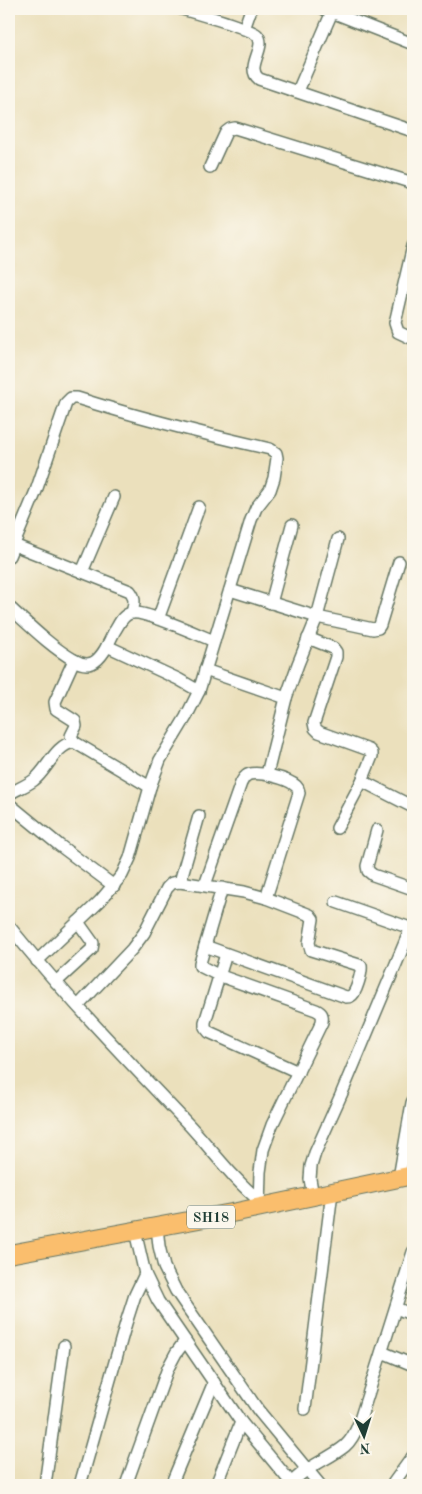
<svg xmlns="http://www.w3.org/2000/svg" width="422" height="1494" viewBox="0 0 422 1494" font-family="'Old Standard TT',serif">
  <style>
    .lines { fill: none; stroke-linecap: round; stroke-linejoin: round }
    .minor-casing { stroke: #667664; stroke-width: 14 }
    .primary-casing { stroke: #667664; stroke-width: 20 }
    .minor { stroke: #fff; stroke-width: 11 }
    .primary { stroke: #fabe6d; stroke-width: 18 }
    .labels { text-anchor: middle; stroke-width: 4; stroke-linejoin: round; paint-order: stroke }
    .shield { fill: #fbf7ec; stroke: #61756b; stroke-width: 1 }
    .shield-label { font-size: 14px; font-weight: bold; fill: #1f3d34 }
  </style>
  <rect width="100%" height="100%" fill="#fbf7ec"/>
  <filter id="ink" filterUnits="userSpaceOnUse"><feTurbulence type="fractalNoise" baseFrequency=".02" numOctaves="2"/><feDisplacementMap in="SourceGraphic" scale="10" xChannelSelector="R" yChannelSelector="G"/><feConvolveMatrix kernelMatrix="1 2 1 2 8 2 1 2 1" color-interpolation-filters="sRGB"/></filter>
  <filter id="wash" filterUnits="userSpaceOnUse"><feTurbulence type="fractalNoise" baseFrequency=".0096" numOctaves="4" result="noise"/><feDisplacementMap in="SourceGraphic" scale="20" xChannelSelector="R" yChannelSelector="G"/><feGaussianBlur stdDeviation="1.12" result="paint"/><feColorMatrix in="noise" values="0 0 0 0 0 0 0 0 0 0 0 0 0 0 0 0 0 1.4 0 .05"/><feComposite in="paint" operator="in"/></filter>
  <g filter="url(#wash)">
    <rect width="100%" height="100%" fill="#ebe0bc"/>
  </g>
  <g filter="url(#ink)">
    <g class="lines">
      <g class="minor-casing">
        <g id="minor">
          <path d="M 182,9 C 196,13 249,28 257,35 C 268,47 244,67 259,79 L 413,131"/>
          <polyline points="324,9 413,44"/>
          <polyline points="244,29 251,9"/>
          <polyline points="298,91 332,12"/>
          <polyline points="210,167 226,132 230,129 235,128 413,183"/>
          <polyline points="413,246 395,323 398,332 413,339"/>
          <path d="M 14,545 L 130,591 C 136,598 134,604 132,613"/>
          <path d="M 9,556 L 36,491 L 66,403 L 71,398 L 77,398 C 140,418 204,434 270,449 L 276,453 L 277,458 L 274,478 L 270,490 L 256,508 L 251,520 L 199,691 L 186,717 L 160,760 L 150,787 L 130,858 L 122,875 L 100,901 L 37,961"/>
          <polyline points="82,572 114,497"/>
          <polyline points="230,590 317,617 373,629 378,628 380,625 399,562"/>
          <polyline points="271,603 292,525"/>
          <path d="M 9,607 C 29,625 51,647 74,660 C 79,663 86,665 92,663 C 103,658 109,642 114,632 C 119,625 122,615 131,613 C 144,610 199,635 214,641"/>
          <polyline points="158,619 199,507"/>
          <polyline points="308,638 333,648 336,652 336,657 314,723 315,728 319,732 369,750 372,753 372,756 362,781 337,828"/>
          <polyline points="107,646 178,679 199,691"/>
          <polyline points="205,670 286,698"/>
          <polyline points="74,742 71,736 76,726 75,721 56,709 55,702 74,660"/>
          <polyline points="267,774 286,698 298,664 317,617 338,539"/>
          <polyline points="362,781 413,807"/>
          <path d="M 9,794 C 17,789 26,786 34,780 C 48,769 55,745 74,742 L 150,787"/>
          <polyline points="9,804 59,845 114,886"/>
          <polyline points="377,830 367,866 368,871 373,875 413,889"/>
          <polyline points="180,882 199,816"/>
          <path d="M 205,885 L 241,783 C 243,780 243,778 246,776 C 254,769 289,779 296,786 C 299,789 298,789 299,793 L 266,898"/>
          <path d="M 222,888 L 200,963 L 200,966 L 218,975 L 316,1010 C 322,1013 323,1015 322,1022 L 272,1125 L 263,1150 L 260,1172 L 259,1207"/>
          <polyline points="336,902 413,929"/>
          <path d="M 9,926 C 65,996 128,1061 190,1126 C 213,1151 233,1179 260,1201"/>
          <polyline points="226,954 205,1022 205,1027 209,1032 298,1072"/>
          <polyline points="56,982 92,949 93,943 78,922"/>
          <path d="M 78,1006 L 132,949 L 144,933 L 167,888 L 172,883 L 180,882 L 244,892 L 266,898 L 310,915 L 313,919 L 309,943 L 311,950 L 359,965 L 361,966 C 362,972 356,994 351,996 C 349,997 348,997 346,997 L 205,946"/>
          <polyline points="399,1178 412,1103 413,1101"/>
          <polyline points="313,1196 310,1179 311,1166 315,1153 341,1095 411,928"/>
          <polyline points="157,1227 159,1246 164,1267 176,1291 258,1410 320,1485"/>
          <polyline points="135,1231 145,1274 158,1301 241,1422 293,1485"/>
          <polyline points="396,1308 413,1315"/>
          <polyline points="382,1352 413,1365"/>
          <polyline points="305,1409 332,1192"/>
          <polyline points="45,1485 64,1346"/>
          <polyline points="80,1485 126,1323 135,1295 145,1274"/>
          <polyline points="126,1485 168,1368 176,1353 185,1341"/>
          <polyline points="171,1485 214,1382"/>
          <polyline points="216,1485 241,1422"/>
          <path d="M 290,1485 C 304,1467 328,1460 345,1446 C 352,1440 356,1431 359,1423 L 413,1252"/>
          <polyline points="392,1485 413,1456"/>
        </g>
      </g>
      <g class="primary-casing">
        <polyline id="primary" points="9,1254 237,1212 413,1175"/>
      </g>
      <use href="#minor" class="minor"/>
      <use href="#primary" class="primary"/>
    </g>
  </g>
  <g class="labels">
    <rect class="shield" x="187" y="1205.5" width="48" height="23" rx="4"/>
    <g class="shield-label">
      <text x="211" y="1222">SH18</text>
    </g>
  </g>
  <rect width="422" height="1494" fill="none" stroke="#fbf7ec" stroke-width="30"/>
  <g transform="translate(364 1436) rotate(176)" stroke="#fbf7ec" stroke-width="4" paint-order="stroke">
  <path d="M0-4L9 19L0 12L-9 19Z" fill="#1f3d34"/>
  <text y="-8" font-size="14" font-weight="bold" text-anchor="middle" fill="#1f3d34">N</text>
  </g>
</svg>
